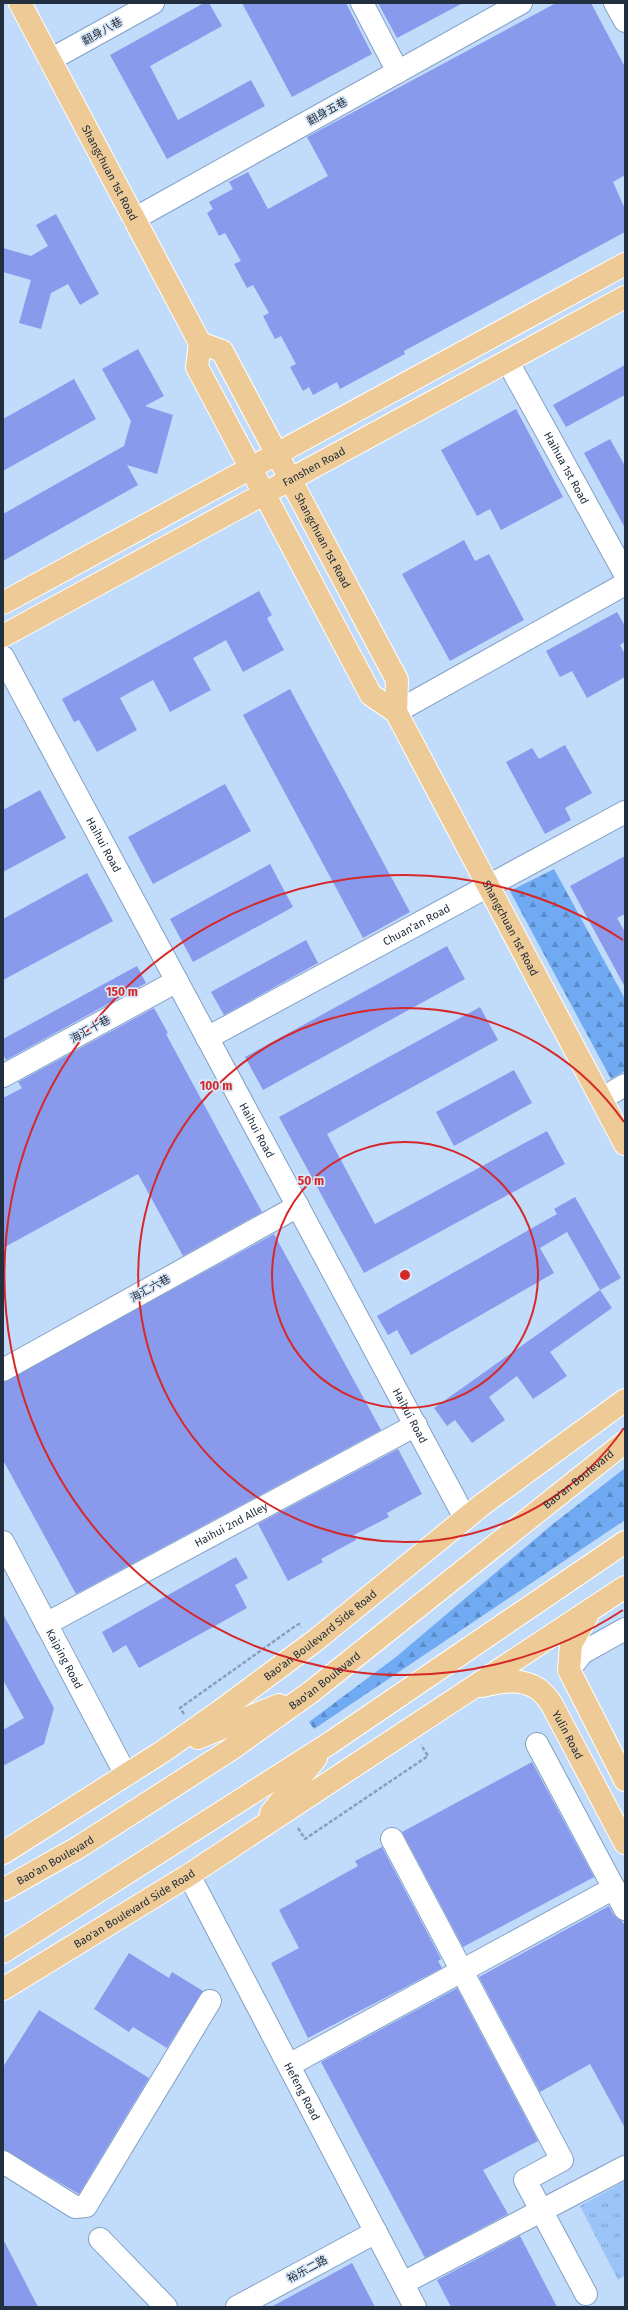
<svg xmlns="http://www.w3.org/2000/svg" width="628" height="2310" viewBox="0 0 628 2310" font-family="'Fira Sans','Noto Sans SC',sans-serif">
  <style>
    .grass { fill: url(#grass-tufts) }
    .forest { fill: url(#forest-firs) }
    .building { fill: #899aed }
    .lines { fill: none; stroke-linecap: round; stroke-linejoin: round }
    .minor-casing { stroke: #82a1c6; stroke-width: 24 }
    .major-casing { stroke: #fff; stroke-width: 24 }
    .path { stroke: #899eb8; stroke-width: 2.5; stroke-dasharray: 4 2; stroke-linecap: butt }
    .minor { stroke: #fff; stroke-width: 22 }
    .major { stroke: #eecb96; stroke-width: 22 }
    .ring { fill: none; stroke: #d62828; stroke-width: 2 }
    .labels { text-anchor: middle; stroke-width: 3.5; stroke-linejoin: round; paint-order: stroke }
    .street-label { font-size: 11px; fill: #222f3e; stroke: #dae7f7 }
    .centre { fill: #d62828; stroke: #dae7f7; stroke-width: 2 }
    .ring-label { font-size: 12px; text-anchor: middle; font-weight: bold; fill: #d62828; stroke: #dae7f7; stroke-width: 3.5; stroke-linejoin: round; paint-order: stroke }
  </style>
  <defs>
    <pattern id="grass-tufts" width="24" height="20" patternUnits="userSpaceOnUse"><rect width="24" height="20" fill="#9bc5f9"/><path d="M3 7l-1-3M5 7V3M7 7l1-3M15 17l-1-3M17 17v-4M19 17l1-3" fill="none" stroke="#7ea0cb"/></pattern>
    <pattern id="forest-firs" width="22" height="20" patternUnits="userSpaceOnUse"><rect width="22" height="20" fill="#6faaf3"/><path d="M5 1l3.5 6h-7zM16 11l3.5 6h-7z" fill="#5b8bc6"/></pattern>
  </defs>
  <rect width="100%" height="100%" fill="#c1dbfb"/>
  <polygon class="grass" points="625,2181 625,2276 618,2280 580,2206"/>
  <g class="forest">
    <polygon points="554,869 625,999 625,1071 611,1079 510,891"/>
    <polygon points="625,1468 625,1520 314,1729 309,1722 396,1657 553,1524"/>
  </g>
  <g class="building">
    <polygon points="204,3 209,3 222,26 150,66 178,120 251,80 265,106 167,159 110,55"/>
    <polygon points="242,3 346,3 372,54 292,97"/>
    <polygon points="378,3 463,3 397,38"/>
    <polygon points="556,3 591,3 625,67 625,175 613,182 625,209 625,232 404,351 405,354 340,389 337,382 313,395 309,387 303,391 290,367 296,364 281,336 275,339 263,316 269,313 253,285 247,288 234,264 241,261 225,233 219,236 207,213 213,209 209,202 233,189 229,182 248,172 268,209 328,176 307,137"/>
    <polygon points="56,214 99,294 80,305 68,284 51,293 41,329 19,323 31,280 3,272 3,248 31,256 48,246 36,225"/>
    <polygon points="138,349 164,396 145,406 173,415 157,474 127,465 138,485 3,561 3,514 124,446 131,421 102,369"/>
    <polygon points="625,365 625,395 566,427 553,405"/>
    <polygon points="74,379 96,419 3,471 3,419"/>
    <polygon points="516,409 563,497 501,530 490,509 477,516 441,450"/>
    <polygon points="610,439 625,466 625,528 584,453"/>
    <polygon points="464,540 475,561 489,554 524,620 450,661 402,574"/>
    <polygon points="259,591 272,615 267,618 284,650 243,672 226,640 210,649 193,658 211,690 170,712 153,680 136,689 120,698 137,730 97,752 79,720 74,722 62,699"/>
    <polygon points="617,612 625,626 625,642 620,645 625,654 625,677 587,698 572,671 560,677 546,651"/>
    <polygon points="290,689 410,912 363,938 243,715"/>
    <polygon points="565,745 592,793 565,808 571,820 545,834 506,762 532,748 539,759"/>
    <polygon points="225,784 251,831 153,884 128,837"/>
    <polygon points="40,790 66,838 3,872 3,810"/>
    <polygon points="625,856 625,914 617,918 625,932 625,987 570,886"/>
    <polygon points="270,864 293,907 193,962 170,919"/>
    <polygon points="87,873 113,921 3,980 3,919"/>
    <polygon points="306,940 318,963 224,1015 211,992"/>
    <polygon points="447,946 465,979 263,1090 245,1057"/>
    <polygon points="137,966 146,983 6,1060 3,1054 3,1039"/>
    <polygon points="480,1007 498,1040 327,1134 375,1224 547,1131 565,1164 364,1273 279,1117"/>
    <polygon points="154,1008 168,1033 166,1034 262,1212 183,1256 138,1174 3,1248 3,1098 22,1088 18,1082"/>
    <polygon points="514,1070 532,1103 454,1146 436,1112"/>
    <polygon points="575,1197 621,1278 600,1290 567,1232 540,1248 554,1273 519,1293 411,1355 397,1330 388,1335 377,1316 557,1214 554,1209"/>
    <polygon points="274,1234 381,1430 76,1594 3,1460 3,1382"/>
    <polygon points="600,1290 612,1308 550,1352 567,1376 533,1399 517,1376 489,1397 505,1420 472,1443 455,1420 447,1426 434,1408"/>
    <polygon points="398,1449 422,1494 387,1513 389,1517 354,1535 356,1540 321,1559 323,1562 288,1581 258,1524"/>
    <polygon points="236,1557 248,1578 235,1585 247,1608 139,1668 126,1645 113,1653 102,1632"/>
    <polygon points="3,1614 54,1708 44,1744 3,1766 3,1730 24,1718 3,1680"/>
    <polygon points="532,1762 594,1877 463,1947 402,1832"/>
    <polygon points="382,1847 441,1959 438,1961 442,1968 308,2038 271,1963 299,1948 279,1910 358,1866 355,1861"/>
    <polygon points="609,1906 614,1915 622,1921 625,1926 625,2128 590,2064 540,2092 479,1977"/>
    <polygon points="129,1953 169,1978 172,1972 203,1991 167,2048 133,2027 129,2032 94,2009"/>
    <polygon points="457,1988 538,2141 483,2170 508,2214 425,2258 321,2062"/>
    <polygon points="39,2010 149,2078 79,2194 3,2149 3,2067"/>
    <polygon points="520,2236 557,2307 451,2307 437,2280"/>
    <polygon points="3,2239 38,2307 3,2307"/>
    <polygon points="352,2263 375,2307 271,2307 321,2280"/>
  </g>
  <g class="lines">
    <g class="minor-casing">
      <g id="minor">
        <polyline points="362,3 398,72"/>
        <polyline points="615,3 625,21"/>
        <polyline points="50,60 153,3"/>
        <polyline points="134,219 521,3"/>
        <path id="s1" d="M 508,362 L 625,574"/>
        <path id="s2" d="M 3,657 L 465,1518"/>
        <polyline points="396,712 625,584"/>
        <path id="s3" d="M 207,1038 L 625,812"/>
        <polyline points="3,1076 177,981"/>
        <polyline points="601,1099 625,1085"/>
        <polyline points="3,1370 298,1206"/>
        <path id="s4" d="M 3,1542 L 126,1775"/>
        <path id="s5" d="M 46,1624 L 416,1425"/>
        <polyline points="569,1670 582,1653 625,1629"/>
        <polyline points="537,1744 625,1909"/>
        <polyline points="392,1839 562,2160 525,2180 586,2294"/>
        <path id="s6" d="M 189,1875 L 415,2307"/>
        <polyline points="289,2065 614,1888"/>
        <polyline points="3,2162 75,2207 86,2206 210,2001"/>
        <polyline points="100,2239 166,2307"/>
        <polyline points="403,2283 625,2167"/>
        <polyline points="237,2307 376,2232"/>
      </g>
    </g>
    <g class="major-casing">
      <g id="major">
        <path id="s7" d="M 20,3 L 200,343 L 197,367 L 371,695 L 396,712 L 625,1144"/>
        <path id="s8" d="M 200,343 L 222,351 L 397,680 L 396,712"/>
        <polyline points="3,603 625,264"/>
        <path id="s9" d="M 3,636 L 625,297"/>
        <polyline points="587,1616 571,1644 569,1670 625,1780"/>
        <path id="s10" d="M 482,1686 C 499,1682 521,1677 538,1689 C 543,1692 547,1698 551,1703 L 625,1843"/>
        <polyline points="198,1738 279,1705"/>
        <polyline points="271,1813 316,1758"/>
        <path id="s11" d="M 3,1853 L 162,1752 L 219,1712 L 316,1640 L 483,1504 L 625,1400"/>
        <path id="s12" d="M 3,1890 L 79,1847 L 230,1750 L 311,1692 L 625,1442"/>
        <polyline points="3,1952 330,1743 625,1542"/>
        <path id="s13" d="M 3,1989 L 189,1875 L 625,1587"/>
      </g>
    </g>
    <g class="path">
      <polyline points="184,1714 180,1708 294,1627 299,1624 301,1627"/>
      <polyline points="298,1828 305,1839 428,1756 421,1745"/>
    </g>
    <use href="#minor" class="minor"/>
    <use href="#major" class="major"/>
  </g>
  <g class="ring">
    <circle cx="405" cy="1275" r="133"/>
    <path d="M624 1428A267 267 0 1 1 624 1122"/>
    <path d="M623 1610A400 400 0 1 1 623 940"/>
  </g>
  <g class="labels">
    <g class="street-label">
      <text transform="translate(102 31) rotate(-29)" y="4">翻身八巷</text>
      <text transform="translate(327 111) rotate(-29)" y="4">翻身五巷</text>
      <text dy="4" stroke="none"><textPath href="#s7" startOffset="192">Shangchuan 1st Road</textPath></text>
      <text dy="4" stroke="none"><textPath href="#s9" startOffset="354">Fanshen Road</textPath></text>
      <text dy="4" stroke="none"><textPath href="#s1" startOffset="121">Haihua 1st Road</textPath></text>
      <text dy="4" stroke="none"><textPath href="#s8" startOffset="238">Shangchuan 1st Road</textPath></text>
      <text dy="4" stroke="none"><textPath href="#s2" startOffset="213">Haihui Road</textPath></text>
      <text dy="4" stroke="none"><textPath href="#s3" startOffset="238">Chuan’an Road</textPath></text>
      <text dy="4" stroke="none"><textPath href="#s7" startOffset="1055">Shangchuan 1st Road</textPath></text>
      <text transform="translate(90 1029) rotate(-29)" y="4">海汇十巷</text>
      <text dy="4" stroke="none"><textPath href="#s2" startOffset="537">Haihui Road</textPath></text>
      <text transform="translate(150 1288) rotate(-29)" y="4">海汇六巷</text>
      <text dy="4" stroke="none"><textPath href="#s2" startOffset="861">Haihui Road</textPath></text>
      <text dy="4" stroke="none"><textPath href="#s12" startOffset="708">Bao'an Boulevard</textPath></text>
      <text dy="4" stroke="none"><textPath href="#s5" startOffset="210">Haihui 2nd Alley</textPath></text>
      <text dy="4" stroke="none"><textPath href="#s11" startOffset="385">Bao'an Boulevard Side Road</textPath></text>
      <text dy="4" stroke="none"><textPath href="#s4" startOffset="132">Kaiping Road</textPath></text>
      <text dy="4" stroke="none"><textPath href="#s12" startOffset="384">Bao'an Boulevard</textPath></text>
      <text dy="4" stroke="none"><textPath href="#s10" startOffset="113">Yulin Road</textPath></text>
      <text dy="4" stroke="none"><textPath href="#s12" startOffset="60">Bao'an Boulevard</textPath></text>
      <text dy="4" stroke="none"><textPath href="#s13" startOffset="154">Bao'an Boulevard Side Road</textPath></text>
      <text dy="4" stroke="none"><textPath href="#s6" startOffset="244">Hefeng Road</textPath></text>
      <text transform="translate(307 2269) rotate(-28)" y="4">裕乐二路</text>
    </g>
  </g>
  <circle cx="405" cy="1275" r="6" class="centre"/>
  <g class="ring-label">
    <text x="122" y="996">150 m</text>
    <text x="216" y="1090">100 m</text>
    <text x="311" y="1185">50 m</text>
  </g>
  <rect width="628" height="2310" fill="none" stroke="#222f3e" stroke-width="8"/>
</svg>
